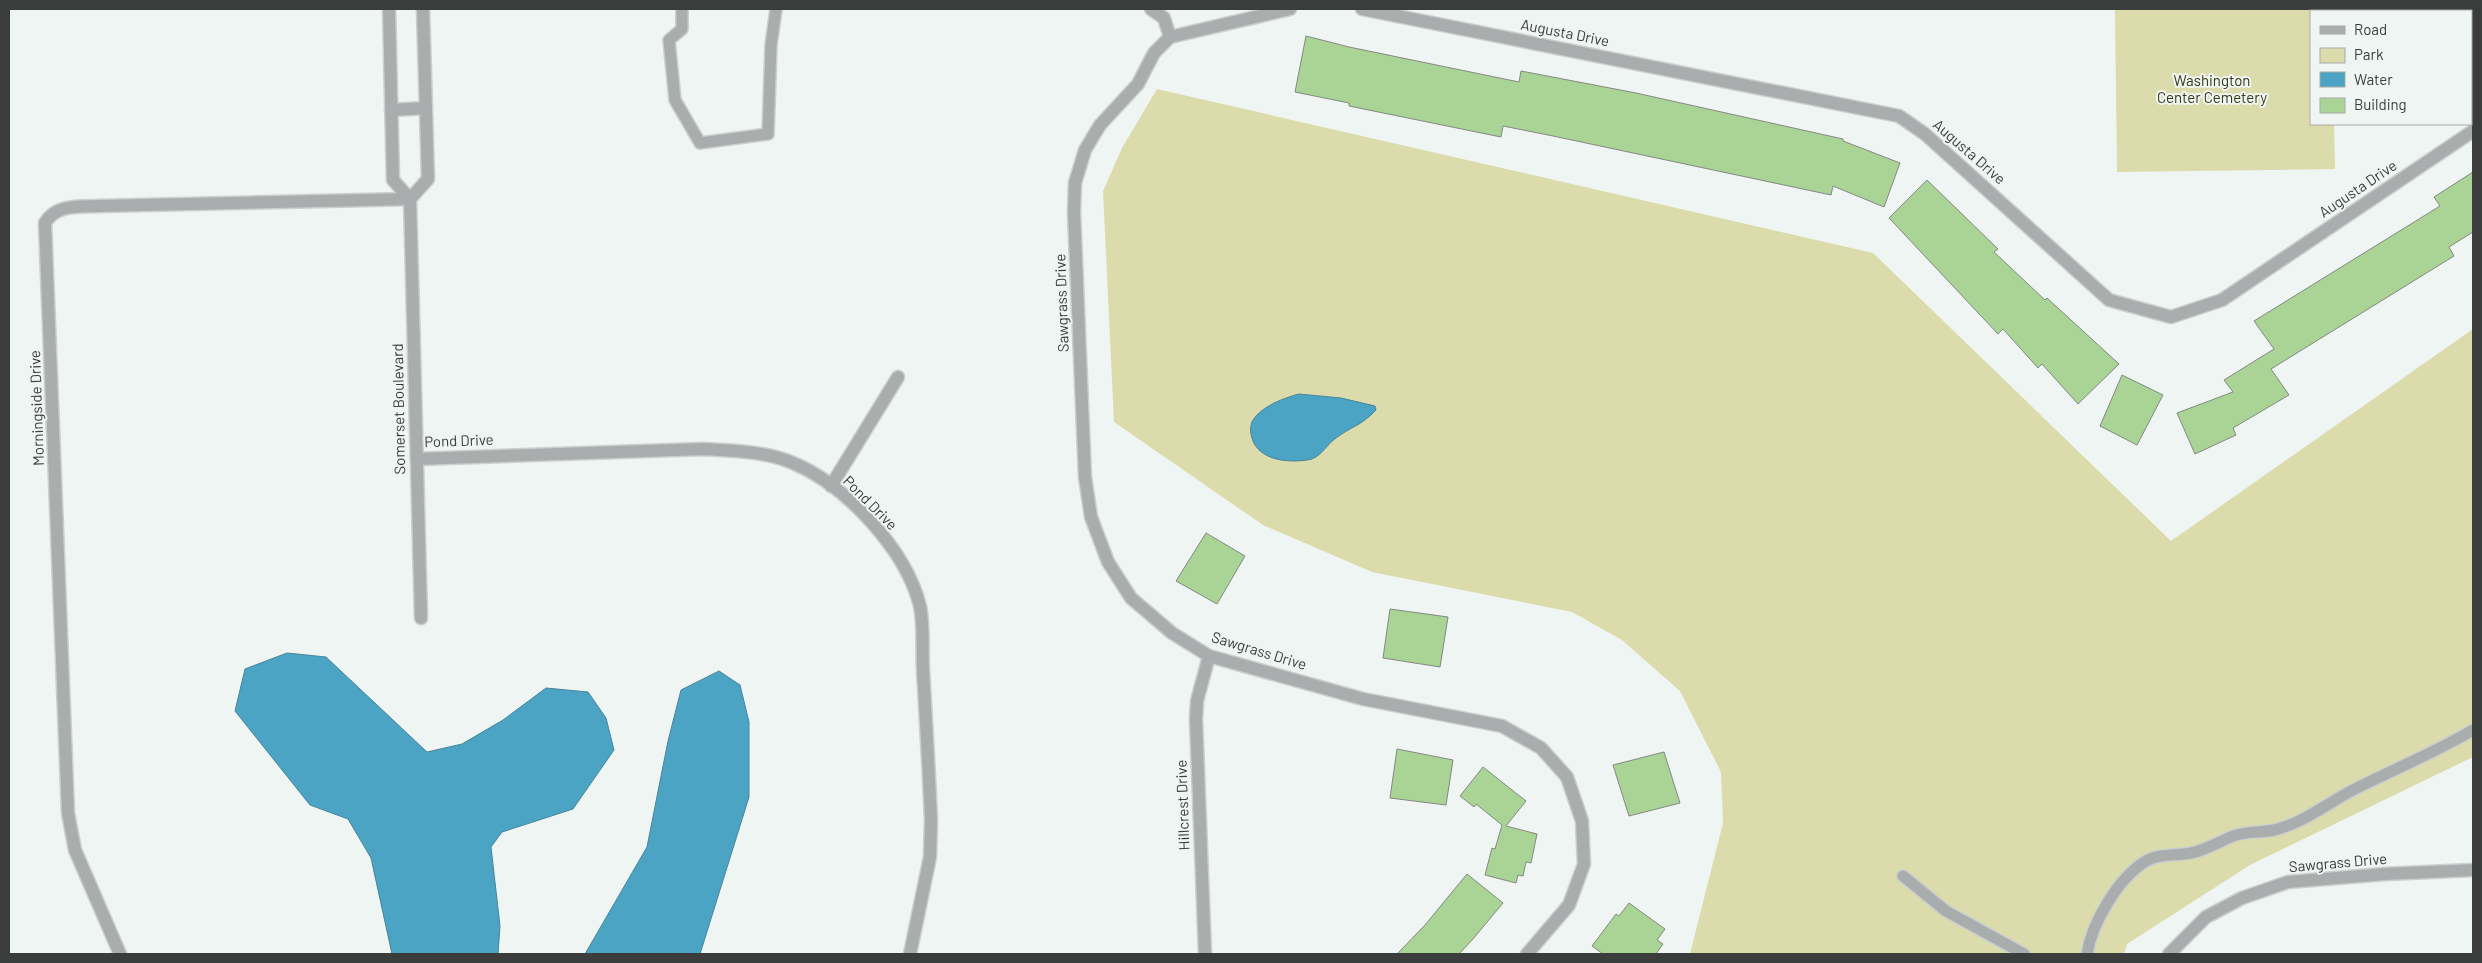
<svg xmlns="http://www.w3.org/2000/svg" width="2482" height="963" viewBox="0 0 2482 963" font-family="Barlow,sans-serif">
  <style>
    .green { fill: #dcdbab }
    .water { fill: #4ca4c4; stroke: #47859b }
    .building { fill: #a9d495; stroke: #858884 }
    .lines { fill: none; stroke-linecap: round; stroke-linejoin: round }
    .service-casing { stroke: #cbd0cd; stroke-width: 14 }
    .minor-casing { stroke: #cbd0cd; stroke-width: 15 }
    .service { stroke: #aaadad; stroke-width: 11 }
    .minor { stroke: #aaadad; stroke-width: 12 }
    .labels { text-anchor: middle; stroke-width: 4; stroke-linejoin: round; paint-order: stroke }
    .street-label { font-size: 15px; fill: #3a3d3b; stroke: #eff5f2 }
    .park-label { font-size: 15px; fill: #383716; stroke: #eff5f2 }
  </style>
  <rect width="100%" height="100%" fill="#eff5f2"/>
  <g class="green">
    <polygon points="2115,9 2333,9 2333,11 2311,11 2311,124 2334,124 2335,169 2117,172"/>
    <polygon points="1157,89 1873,253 2171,541 2473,329 2473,757 2250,865 2127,944 2124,954 1690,954 1723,823 1721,772 1680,691 1622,640 1572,612 1372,572 1263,525 1114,422 1103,191 1122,148"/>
  </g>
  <g class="water">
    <path d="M 1299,394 L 1341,398 L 1375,406 L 1376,410 C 1361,426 1352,426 1336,438 C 1326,445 1320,459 1307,460 C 1287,463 1258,460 1252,438 C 1250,432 1250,425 1253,420 C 1262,406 1284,398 1299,394 Z"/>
    <polygon points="287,653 326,657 427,752 462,744 503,720 546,688 588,692 606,718 614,750 573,809 502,832 491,847 500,926 498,954 392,954 371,858 348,819 310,805 235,711 245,669"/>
    <polygon points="719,671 740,685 749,722 749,797 700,954 585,954 647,847 668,741 681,690"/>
  </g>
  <g class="building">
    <polygon points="1306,36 1349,47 1519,82 1521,71 1636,93 1843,139 1843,141 1900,163 1884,207 1833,186 1831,195 1553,136 1503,126 1501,137 1349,106 1349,103 1295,92"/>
    <polygon points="2473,172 2473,232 2449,247 2454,256 2271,369 2289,395 2233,428 2236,435 2195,454 2177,413 2233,392 2224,380 2274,349 2254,321 2440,206 2434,197"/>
    <polygon points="1927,180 1998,249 1994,252 2045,300 2047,298 2119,364 2078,404 2042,364 2038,368 2003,329 1998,334 1889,218"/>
    <polygon points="2122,375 2163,395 2137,445 2100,426"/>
    <polygon points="1206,533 1245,556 1217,604 1176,581"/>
    <polygon points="1390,609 1448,617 1440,667 1383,658"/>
    <polygon points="1397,749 1453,760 1446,805 1390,798"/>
    <polygon points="1664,752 1680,803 1629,816 1613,765"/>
    <polygon points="1483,767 1526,801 1506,826 1537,834 1531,863 1526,862 1523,876 1518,875 1516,883 1485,875 1492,848 1495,849 1502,825 1476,804 1474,807 1460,796"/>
    <polygon points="1467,874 1503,903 1473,939 1459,954 1397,954 1425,925"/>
    <polygon points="1629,903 1665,929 1657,940 1663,944 1656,954 1603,954 1592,946 1616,914 1619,916"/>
  </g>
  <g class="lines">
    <g class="service-casing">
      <g id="service">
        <polyline points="682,9 682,29 669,40 675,100 700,143 768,134 771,45 776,9"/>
        <polyline points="1903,876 1946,911 2024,954"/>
        <path d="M 2087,954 C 2092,923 2118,878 2146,861 C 2159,853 2177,856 2191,853 C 2206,850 2218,842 2233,836 C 2246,831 2260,833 2274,830 C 2301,824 2327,804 2351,791 C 2392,770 2434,753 2473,730"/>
      </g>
    </g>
    <g class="minor-casing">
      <g id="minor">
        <polyline points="389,9 393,180 410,199 421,618"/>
        <polyline points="1151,9 1164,18 1170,37"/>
        <polyline points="1362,9 1899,116 1925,134 2109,300 2171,317 2222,300 2473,131"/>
        <polyline points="1170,37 1154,53 1138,84 1100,125 1085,150 1075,183 1074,212 1085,477 1091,517 1108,562 1131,598 1172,633 1209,656 1363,699 1502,726 1541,748 1567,777 1582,821 1584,864 1569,905 1527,954"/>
        <polyline points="1170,37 1290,9"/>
        <polyline points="391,110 426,108"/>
        <polyline points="410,199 428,179 423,9"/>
        <path d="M 417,459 L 703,449 C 733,451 765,451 793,463 C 846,485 906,550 920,606 C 924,626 922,650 923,670 C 926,721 929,771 931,821 L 930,857 L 910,954"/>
        <polyline points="831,486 898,377"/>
        <path d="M 120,954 L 75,850 L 68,813 L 45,223 C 56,204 78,207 98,206 L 410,199"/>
        <polyline points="1205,954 1196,719 1197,701 1209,656"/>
        <polyline points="2169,954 2206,917 2242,898 2288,882 2385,874 2473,870"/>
      </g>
    </g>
    <use href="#service" class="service"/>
    <use href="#minor" class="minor"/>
  </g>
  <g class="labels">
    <g class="street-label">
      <text transform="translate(1565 33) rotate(11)" y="5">Augusta Drive</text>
      <text transform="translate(1969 152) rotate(41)" y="5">Augusta Drive</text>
      <text transform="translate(2358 189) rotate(-34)" y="5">Augusta Drive</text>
      <text transform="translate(1062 303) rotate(-92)" y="5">Sawgrass Drive</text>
      <text transform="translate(37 408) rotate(-92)" y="5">Morningside Drive</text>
      <text transform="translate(399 409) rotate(-91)" y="5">Somerset Boulevard</text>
      <text transform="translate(459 441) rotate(-2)" y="5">Pond Drive</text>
      <text transform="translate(870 503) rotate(45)" y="5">Pond Drive</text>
      <text transform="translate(1259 651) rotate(17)" y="5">Sawgrass Drive</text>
      <text transform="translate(1183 805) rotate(-92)" y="5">Hillcrest Drive</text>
      <text transform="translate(2338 863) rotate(-5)" y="5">Sawgrass Drive</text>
    </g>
    <g class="park-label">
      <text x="2212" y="86">Washington<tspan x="2212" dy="17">Center Cemetery</tspan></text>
    </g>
  </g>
  <rect width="2482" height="963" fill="none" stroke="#3a3d3b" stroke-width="20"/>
  <rect x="2310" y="10" width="162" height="115" fill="#eff5f2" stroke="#a7aba9"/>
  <rect x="2320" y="26" width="25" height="8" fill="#aaadad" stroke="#a7aba9"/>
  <text x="2354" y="35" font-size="15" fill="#3a3d3b">Road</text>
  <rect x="2320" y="48" width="25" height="15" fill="#dcdbab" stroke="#a7aba9"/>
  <text x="2354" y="60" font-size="15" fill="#3a3d3b">Park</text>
  <rect x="2320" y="72" width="25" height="15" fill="#4ca4c4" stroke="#a7aba9"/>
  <text x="2354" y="85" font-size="15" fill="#3a3d3b">Water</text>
  <rect x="2320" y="98" width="25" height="15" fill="#a9d495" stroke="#a7aba9"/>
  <text x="2354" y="110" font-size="15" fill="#3a3d3b">Building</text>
</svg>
